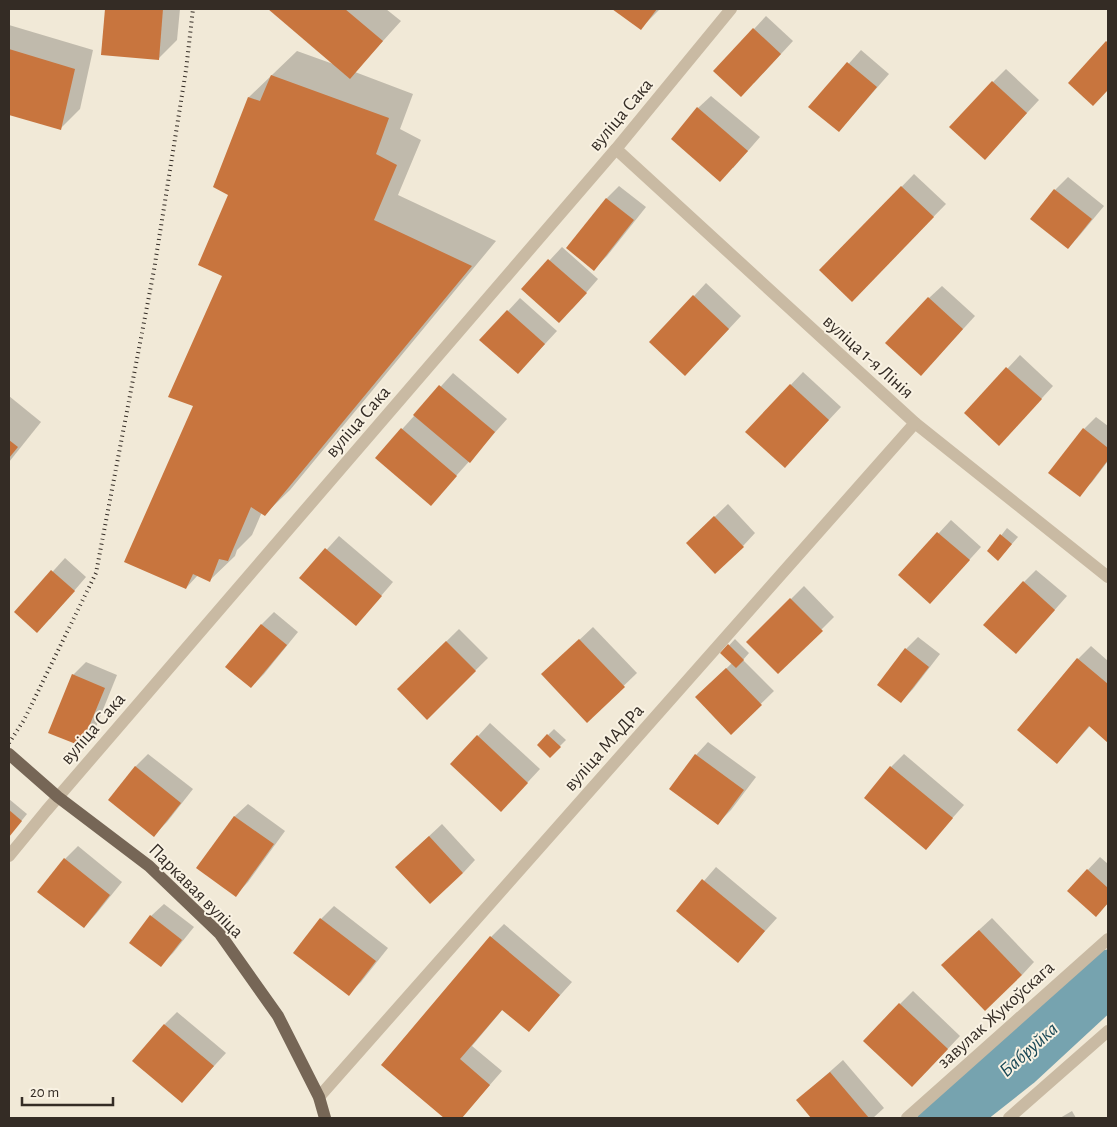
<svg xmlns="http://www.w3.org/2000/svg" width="1117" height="1127" viewBox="0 0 1117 1127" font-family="'Alegreya Sans',sans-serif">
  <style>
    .shadow { fill: #0003 }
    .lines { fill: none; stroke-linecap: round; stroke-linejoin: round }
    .river { stroke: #76a3af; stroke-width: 55 }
    .building { fill: #c8753e }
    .service { stroke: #c9baa3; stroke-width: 12 }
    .minor { stroke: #c9baa3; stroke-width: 12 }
    .primary { stroke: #766656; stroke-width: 12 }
    .rail { stroke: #342c25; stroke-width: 4; stroke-dasharray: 1 4; stroke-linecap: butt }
    .labels { text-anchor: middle; stroke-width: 4; stroke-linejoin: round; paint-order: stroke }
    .street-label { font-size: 19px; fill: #342c25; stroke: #f9f2e3 }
    .water-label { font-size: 20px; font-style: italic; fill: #1a4856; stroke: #f9f2e3 }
  </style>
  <rect width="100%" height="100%" fill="#f1e9d7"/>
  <g class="shadow">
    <polygon points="106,9 180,9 177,40 158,59 102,54"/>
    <polygon points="270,9 386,9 401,21 355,72 413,94 400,129 421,140 398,195 496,241 290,490 265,514 262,512 252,535 237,550 235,556 210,580 198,575 186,588 194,405 224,276 230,194 249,97 297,51 336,65"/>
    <polygon points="614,9 660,9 641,28"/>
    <polygon points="766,16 793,41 754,83 715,71"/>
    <polygon points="9,25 93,50 80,109 61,128 9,114"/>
    <polygon points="1108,40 1108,89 1093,104 1070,83"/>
    <polygon points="861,50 889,74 839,131 810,107"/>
    <polygon points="1006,69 1039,100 997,145 993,82"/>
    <polygon points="711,96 760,137 733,168 698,108"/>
    <polygon points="914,174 946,204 865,287 821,270"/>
    <polygon points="1068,177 1104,206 1080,235 1068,248 1032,219 1055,190"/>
    <polygon points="619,186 646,207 607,256 594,269 568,248 607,198"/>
    <polygon points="562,247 598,279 572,309 523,289"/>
    <polygon points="706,283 741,316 698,362 694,296"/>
    <polygon points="942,286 975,316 933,362 929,298"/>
    <polygon points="520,298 557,331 518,373 508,311"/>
    <polygon points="1020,355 1053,386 1012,431 966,413"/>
    <polygon points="803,372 841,407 797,454 747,431"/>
    <polygon points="453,373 507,419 431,504 376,458"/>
    <polygon points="9,396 41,422 9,462"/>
    <polygon points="1096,417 1108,426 1108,461 1092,482 1079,495 1084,429"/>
    <polygon points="728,504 755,533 743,546 700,531"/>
    <polygon points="951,520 981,547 943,589 900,575"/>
    <polygon points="1007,528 1018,537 1004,553 989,551"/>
    <polygon points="339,536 393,582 356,625 301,578"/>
    <polygon points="65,558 86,577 50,619 16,612"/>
    <polygon points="1036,570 1067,596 1028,640 1024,582"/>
    <polygon points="804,586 834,617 778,673 748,642"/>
    <polygon points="274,612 298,632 264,674 251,687 262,624"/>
    <polygon points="593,627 637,673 587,721 556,662"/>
    <polygon points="459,629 488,658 427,718 398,689"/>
    <polygon points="918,637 940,654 913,689 901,702 906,649"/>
    <polygon points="735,639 749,653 743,660 774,691 731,733 697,697 732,663 722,653"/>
    <polygon points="1091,646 1108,661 1108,741 1090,726 1057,763 1078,659"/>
    <polygon points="86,662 117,675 94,732 81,745 73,675"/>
    <polygon points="490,723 540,769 514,797 478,736"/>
    <polygon points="554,729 566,740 550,756 538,745"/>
    <polygon points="708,742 756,777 731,810 718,823 696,755"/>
    <polygon points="148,754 193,789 167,822 154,835 135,767"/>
    <polygon points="904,754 964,805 926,848 891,767"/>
    <polygon points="9,799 27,814 9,836"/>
    <polygon points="248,804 285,831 248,882 236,895 198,868 235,816"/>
    <polygon points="442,824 475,860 463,873 410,854"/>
    <polygon points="78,846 122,882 96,914 84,927 65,859"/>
    <polygon points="1100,857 1108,864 1108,903 1096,916 1068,891"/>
    <polygon points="716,867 777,918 738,961 678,911"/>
    <polygon points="164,904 194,927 173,953 161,965 151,916"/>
    <polygon points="334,906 388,948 361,982 348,994 295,953 321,919"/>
    <polygon points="992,918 1034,962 1022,975 955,952"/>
    <polygon points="504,924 572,982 529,1030 503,1009 472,1046 502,1071 461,1118 446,1118 383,1064 491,937"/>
    <polygon points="913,991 960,1036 925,1073 900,1004"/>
    <polygon points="177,1012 226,1053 182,1101 165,1024"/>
    <polygon points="843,1060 884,1108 873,1118 813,1118 798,1100"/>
    <polygon points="1072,1111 1076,1118 1060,1118"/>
  </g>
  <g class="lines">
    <polyline class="river" points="945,1118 1016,1062 1108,977"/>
  </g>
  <g class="building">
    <polygon points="105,9 163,9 159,60 101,55"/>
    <polygon points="268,9 345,9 383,41 350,79"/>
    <polygon points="612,9 657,9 641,30"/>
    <polygon points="753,28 781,54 741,97 713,71"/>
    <polygon points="1106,41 1108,43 1108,90 1093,106 1068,83"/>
    <polygon points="9,49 75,69 61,130 9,115"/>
    <polygon points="847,62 877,87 839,132 808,107"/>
    <polygon points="271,75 389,118 376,154 397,165 374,220 472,266 265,516 251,507 228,561 219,559 210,582 193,574 186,589 124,562 193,406 168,397 222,276 198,265 228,195 213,187 248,97 260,101"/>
    <polygon points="992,81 1027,113 985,160 949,127"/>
    <polygon points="697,107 748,151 720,182 671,139"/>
    <polygon points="901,186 934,217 852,302 819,270"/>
    <polygon points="1054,189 1092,219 1068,249 1030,219"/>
    <polygon points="606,198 634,220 594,271 566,248"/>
    <polygon points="548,259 587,293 559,323 521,289"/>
    <polygon points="693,295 729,329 685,376 649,342"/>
    <polygon points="928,297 963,329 921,376 885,343"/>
    <polygon points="507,310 545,344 518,374 479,340"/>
    <polygon points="1006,367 1042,399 999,446 964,413"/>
    <polygon points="790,384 829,420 785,468 745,432"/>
    <polygon points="439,385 495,432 470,463 413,415"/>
    <polygon points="401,428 457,476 431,506 375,458"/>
    <polygon points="1083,428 1108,448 1108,460 1080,497 1048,473"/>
    <polygon points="9,440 18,447 9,458"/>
    <polygon points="714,516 744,547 715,574 686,543"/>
    <polygon points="937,532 970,560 930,604 898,575"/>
    <polygon points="1000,534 1012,544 998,561 987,551"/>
    <polygon points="325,548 382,596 356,626 299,578"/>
    <polygon points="51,570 75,591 37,633 14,612"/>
    <polygon points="1023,581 1055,610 1016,654 983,625"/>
    <polygon points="790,598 823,631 778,674 746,642"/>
    <polygon points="261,624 287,645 251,688 225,667"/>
    <polygon points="579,639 625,687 587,723 541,674"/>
    <polygon points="446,641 476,671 427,720 397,689"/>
    <polygon points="728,644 744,660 736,668 720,653"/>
    <polygon points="905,648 929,667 901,703 877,685"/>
    <polygon points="1077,658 1108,684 1108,743 1089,726 1057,764 1017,730"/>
    <polygon points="726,668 762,705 731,735 695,697"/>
    <polygon points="72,674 105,688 81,746 48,733"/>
    <polygon points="547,734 561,747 550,758 537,745"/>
    <polygon points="477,735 528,783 501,812 450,764"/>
    <polygon points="695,754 744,790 718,825 669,789"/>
    <polygon points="135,766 181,803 154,837 108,800"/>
    <polygon points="890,766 953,818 926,850 864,798"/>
    <polygon points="9,810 22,821 9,837"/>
    <polygon points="234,816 274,844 236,897 196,868"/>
    <polygon points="429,836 463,873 430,904 395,867"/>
    <polygon points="64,858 110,895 84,928 37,892"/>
    <polygon points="1087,869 1108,888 1108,903 1096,917 1067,891"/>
    <polygon points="702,879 765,931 738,963 676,911"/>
    <polygon points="150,915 182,940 161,967 129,943"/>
    <polygon points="320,918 376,961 349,996 293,953"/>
    <polygon points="979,930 1022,975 985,1011 941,965"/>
    <polygon points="490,936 560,995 529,1032 502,1010 460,1059 490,1085 462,1118 444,1118 381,1065"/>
    <polygon points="899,1003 948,1049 912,1087 863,1041"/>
    <polygon points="164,1024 214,1066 182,1103 132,1061"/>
    <polygon points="830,1072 869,1118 811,1118 796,1100"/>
  </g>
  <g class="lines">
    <polyline class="service" points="907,1118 1108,939"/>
    <g class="minor">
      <polyline points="616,149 915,423 1108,577"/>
      <polyline points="9,856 46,811 616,149 731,9"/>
      <polyline points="319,1097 915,423"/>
      <polyline points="1009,1118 1108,1031"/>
    </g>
    <polyline class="primary" points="9,754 58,797 149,866 220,934 278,1016 319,1097 325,1118"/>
    <polyline class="rail" points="9,743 24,720 96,573 154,270 186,70 193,9"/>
  </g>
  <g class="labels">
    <g class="street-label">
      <text transform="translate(620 114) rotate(-50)" y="7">вуліца Сака</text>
      <text transform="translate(869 356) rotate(42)" y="7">вуліца 1-я Лінія</text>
      <text transform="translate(357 421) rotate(-49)" y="7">вуліца Сака</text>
      <text transform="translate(92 728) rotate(-49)" y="7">вуліца Сака</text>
      <text transform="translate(603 747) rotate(-48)" y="7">вуліца МАДРа</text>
      <text transform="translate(197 890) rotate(45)" y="7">Паркавая вуліца</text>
      <text transform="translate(995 1014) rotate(-42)" y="7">завулак Жукоўскага</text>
    </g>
    <g class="water-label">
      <text transform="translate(1028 1049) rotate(-42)" y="7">Бабруйка</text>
    </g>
  </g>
  <rect width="1117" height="1127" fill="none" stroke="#342c25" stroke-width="20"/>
  <path d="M22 1097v8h91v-8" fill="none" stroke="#342c25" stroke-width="2.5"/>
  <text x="30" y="1097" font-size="15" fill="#342c25" stroke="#f9f2e3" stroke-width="4" paint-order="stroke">20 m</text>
</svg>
